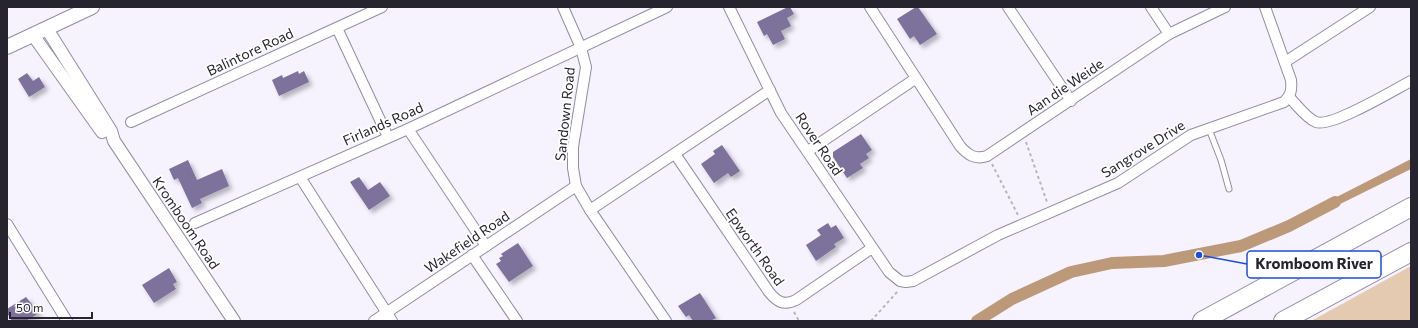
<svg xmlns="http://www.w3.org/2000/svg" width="1418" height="328" viewBox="0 0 1418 328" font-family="Commissioner,sans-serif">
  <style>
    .green { fill: #e5cab2 }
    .water { fill: #bc9978 }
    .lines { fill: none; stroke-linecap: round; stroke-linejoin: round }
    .canal { stroke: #bc9978; stroke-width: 12 }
    .building { fill: #7b729b; filter: url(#shadow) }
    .service-casing { stroke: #918ca6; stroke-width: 7 }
    .minor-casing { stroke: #918ca6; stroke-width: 12 }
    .tertiary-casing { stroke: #918ca6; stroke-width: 14 }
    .secondary-casing { stroke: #918ca6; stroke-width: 16 }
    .motorway-casing { stroke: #918ca6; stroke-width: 20 }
    .path { stroke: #b7b4c0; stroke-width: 2; stroke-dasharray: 3 3; stroke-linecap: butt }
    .service { stroke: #fff; stroke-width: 5 }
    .minor { stroke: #fff; stroke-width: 10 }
    .tertiary { stroke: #fff; stroke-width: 12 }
    .secondary { stroke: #fff; stroke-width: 14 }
    .motorway { stroke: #fff; stroke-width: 18 }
    .labels { text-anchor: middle; stroke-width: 3.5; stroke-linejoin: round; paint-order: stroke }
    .street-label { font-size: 14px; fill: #26242e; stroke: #fff }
    .leader { fill: none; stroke: #1d4ed8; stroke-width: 1.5 }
    .callout-dot { fill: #1d4ed8; stroke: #fff; stroke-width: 1.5 }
    .callout { fill: #fff; stroke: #1d4ed8; stroke-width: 1.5 }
    .callout-label { font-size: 15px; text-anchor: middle; font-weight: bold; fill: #26242e }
  </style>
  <defs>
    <filter id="shadow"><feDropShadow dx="3.5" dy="3.5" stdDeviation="2" flood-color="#0004"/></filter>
  </defs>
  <rect width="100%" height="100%" fill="#f6f3ff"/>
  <polygon class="green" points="1411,266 1411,321 1311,321"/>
  <polygon class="water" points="1411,159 1411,169 1322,213 1319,206"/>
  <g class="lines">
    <polyline class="canal" points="977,321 1012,299 1071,272 1112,263 1164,261 1241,246 1289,226 1335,202"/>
  </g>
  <g class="building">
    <polygon points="788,7 790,7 794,14 787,18 791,26 781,31 785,39 773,45 767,34 764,36 757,22"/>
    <polygon points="916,7 918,7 937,34 920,45 914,36 910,39 897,19"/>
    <polygon points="298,71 299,74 304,71 309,82 279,96 272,80 282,75 283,78"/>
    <polygon points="27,73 33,81 39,77 45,87 29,97 18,79"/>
    <polygon points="861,134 872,150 866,154 869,158 860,164 863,168 847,178 833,157 833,152"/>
    <polygon points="722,145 740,171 731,177 728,173 714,183 701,164 715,154 713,151"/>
    <polygon points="188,160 197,180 222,169 229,186 200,199 202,203 192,208 178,178 174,180 169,169"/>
    <polygon points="359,177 368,190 380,182 390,196 369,210 350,182"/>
    <polygon points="828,223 831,228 836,225 844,238 834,244 836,247 816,261 806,245 821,235 817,230"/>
    <polygon points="518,243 533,266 509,282 496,264 501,261 499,258 503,256 501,254"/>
    <polygon points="169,268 177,282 173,284 176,289 154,303 142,285"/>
    <polygon points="700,293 716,318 710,321 693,321 689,315 686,317 678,306"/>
    <polygon points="26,297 39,313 26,321 12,321 7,313 7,309"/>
  </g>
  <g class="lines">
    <g class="service-casing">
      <polyline id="service" points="1209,129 1221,160 1229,189"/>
    </g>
    <g class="minor-casing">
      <g id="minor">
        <polyline points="563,7 581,48 586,67 573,147 573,168 576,186 590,210 666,321"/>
        <path d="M 729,7 L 781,113 L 889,272 L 900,281 L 906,282 L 913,281 L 998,235 L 1118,183 L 1191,135 L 1284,102 C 1291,95 1292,90 1291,80 L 1265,7"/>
        <path d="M 870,7 L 960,146 C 968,155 975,160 987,156 L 1169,34 L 1225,7"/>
        <polyline points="1008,7 1071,101"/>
        <polyline points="1151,7 1169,34"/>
        <polyline points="337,28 388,137"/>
        <polyline points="1285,62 1370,7"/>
        <path d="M 1289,97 C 1297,105 1306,118 1316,122 C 1331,128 1394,90 1411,81"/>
        <polyline points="131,122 382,7"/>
        <polyline points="408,129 486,246"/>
        <polyline points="808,151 915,79"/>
        <path d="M 675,154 L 769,292 C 777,302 784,306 796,300 L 872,248"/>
        <polyline points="300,177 392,321"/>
        <polyline points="590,210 770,90"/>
        <polyline points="195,223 408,129 667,7"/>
        <polyline points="7,224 67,321"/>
        <polyline points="472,255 517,321"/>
        <polyline points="374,321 576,186"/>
      </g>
    </g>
    <g class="tertiary-casing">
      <g id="tertiary">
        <polyline points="47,29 111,131 114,141 234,321"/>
        <polyline points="33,35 102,132"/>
      </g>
    </g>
    <g class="secondary-casing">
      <polyline id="secondary" points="7,47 92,7"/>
    </g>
    <g class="motorway-casing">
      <g id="motorway">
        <polyline points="1202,321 1411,207"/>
        <polyline points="1283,321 1411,252"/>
      </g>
    </g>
    <g class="path">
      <polyline points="1026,142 1047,202"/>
      <polyline points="992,164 1018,215"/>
      <polyline points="794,312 799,321"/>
      <polyline points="871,321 898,291"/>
    </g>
    <use href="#service" class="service"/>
    <use href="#minor" class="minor"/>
    <use href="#tertiary" class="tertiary"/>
    <use href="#secondary" class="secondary"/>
    <use href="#motorway" class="motorway"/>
  </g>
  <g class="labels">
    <g class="street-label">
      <text transform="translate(250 52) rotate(-25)" y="5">Balintore Road</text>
      <text transform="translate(1065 87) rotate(-34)" y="5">Aan die Weide</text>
      <text transform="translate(565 114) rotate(-84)" y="5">Sandown Road</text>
      <text transform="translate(383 124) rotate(-24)" y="5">Firlands Road</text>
      <text transform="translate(819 144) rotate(56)" y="5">Rover Road</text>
      <text transform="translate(1143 149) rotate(-32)" y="5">Sangrove Drive</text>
      <text transform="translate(186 223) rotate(56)" y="5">Kromboom Road</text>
      <text transform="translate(467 242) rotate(-34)" y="5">Wakefield Road</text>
      <text transform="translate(755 247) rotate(55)" y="5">Epworth Road</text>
    </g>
  </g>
  <path class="leader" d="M1199 255L1247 264"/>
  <circle class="callout-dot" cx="1199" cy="255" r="4"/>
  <rect class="callout" x="1247" y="251" width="134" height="27" rx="4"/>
  <g class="callout-label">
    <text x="1314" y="269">Kromboom River</text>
  </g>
  <rect width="1418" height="328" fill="none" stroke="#26242e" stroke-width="16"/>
  <path d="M10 312v6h82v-6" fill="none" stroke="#26242e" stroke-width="2"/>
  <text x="16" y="312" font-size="12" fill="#26242e" stroke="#ffffff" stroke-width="3" paint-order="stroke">50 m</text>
</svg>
